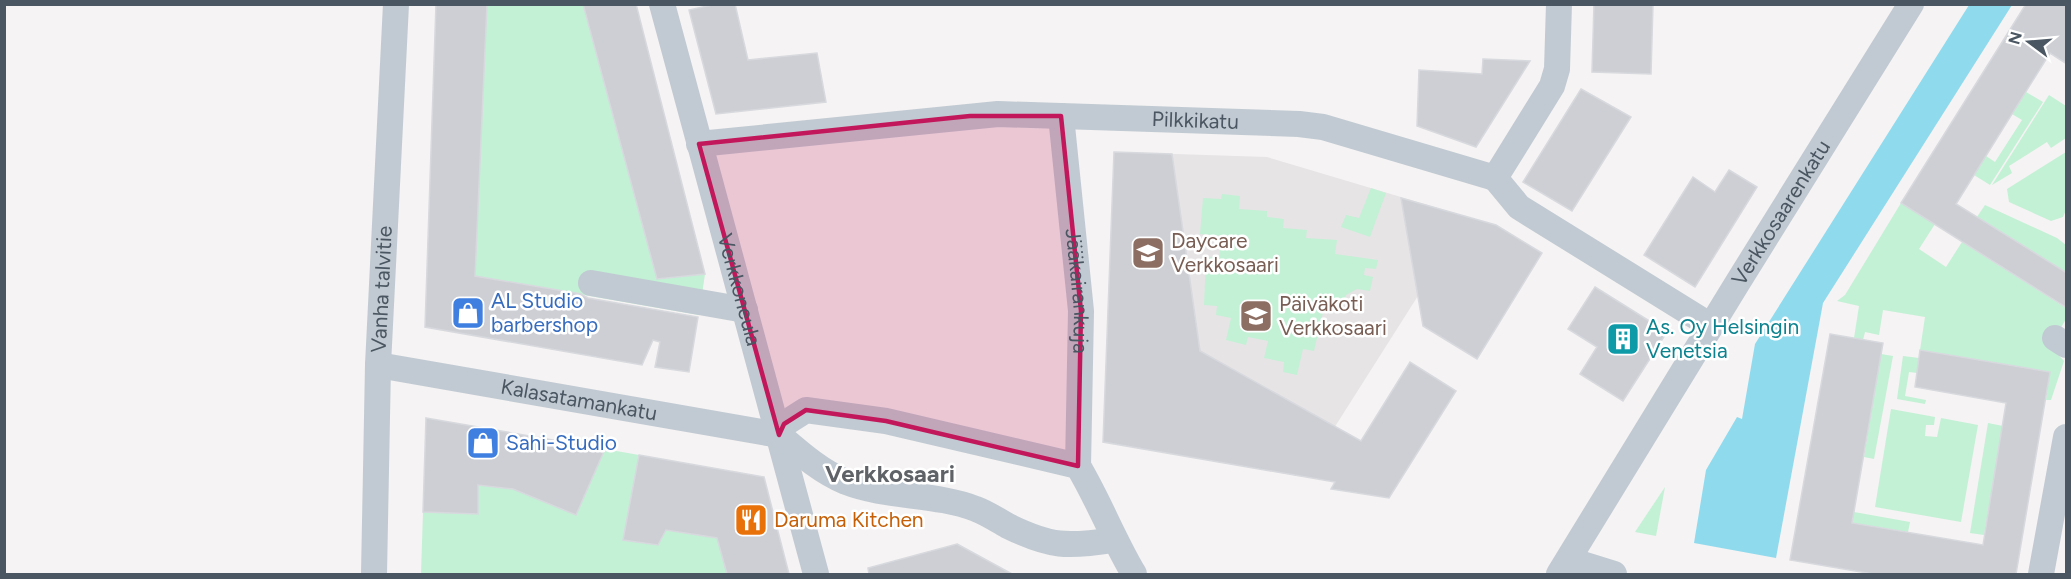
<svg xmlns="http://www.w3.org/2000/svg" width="2071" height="579" viewBox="0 0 2071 579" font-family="Figtree,sans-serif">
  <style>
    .education { fill: #e6e4e5 }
    .green { fill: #c3f1d5 }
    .water { fill: #90daee }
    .building { fill: #cdcfd5; stroke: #d7d9de; stroke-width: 1.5 }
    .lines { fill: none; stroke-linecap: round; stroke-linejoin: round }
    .minor { stroke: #c1cad2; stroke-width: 26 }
    .marked { fill: #c2185b; fill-opacity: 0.2; stroke: #c2185b; stroke-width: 4.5; stroke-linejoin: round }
    .labels { text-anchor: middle; stroke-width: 5; stroke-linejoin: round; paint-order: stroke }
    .street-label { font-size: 21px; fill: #4a5661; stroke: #fff }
    .education-label { font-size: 21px; fill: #785e54; stroke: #fff; text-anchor: start }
    .shop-label { font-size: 21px; fill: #366cbe; stroke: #fff; text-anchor: start }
    .culture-label { font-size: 21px; fill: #0d838f; stroke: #fff; text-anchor: start }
    .food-label { font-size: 21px; fill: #c56008; stroke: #fff; text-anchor: start }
    .quarter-label { font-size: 24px; font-weight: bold; fill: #5f6368; stroke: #fff }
  </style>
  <rect width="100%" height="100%" fill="#f5f3f3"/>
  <polygon class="education" points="1114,152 1267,157 1468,217 1303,477 1103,442"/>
  <g class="green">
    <polygon points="487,5 583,5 657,279 705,274 699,315 475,276"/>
    <polygon points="2026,92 2043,102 1990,185 1974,175 1986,156 1995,162 2022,120 2012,114"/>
    <polygon points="2049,95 2066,106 2066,138 2051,148 2047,142 2009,166 2012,173 1992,185"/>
    <polygon points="2066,152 2066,210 2063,217 2051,221 2009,202 2007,189"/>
    <polygon points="1371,188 1386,193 1370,237 1341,227 1346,215 1359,218"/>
    <polygon points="1222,194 1240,196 1239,209 1267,211 1267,217 1284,219 1283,228 1307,230 1306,238 1337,240 1335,254 1378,260 1376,269 1365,268 1364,275 1373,277 1370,291 1357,289 1346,295 1342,311 1324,308 1314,351 1303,349 1297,375 1283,372 1284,362 1264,358 1268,341 1248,337 1246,345 1226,340 1231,318 1216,315 1217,306 1204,305 1206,257 1219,258 1222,236 1200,234 1203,198 1221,199"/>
    <polygon points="1901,203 1935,224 1919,249 1946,267 1962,242 2066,308 2066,319 2050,346 2064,361 2051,400 2046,400 2050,372 1920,350 1925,317 1883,310 1879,335 1865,332 1863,340 1854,338 1859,306 1837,301 1845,295"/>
    <polygon points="1985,205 2057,238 2066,245 2066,273 1977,217"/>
    <polygon points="1881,354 1893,356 1874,459 1864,457"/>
    <polygon points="1903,356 1919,358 1917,373 1909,372 1905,396 1926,400 1925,404 1897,399"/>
    <polygon points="1891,409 1935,417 1934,425 1926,425 1925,436 1937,437 1941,418 1978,425 1961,522 1875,507"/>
    <polygon points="1988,423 2003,426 1984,535 1970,533"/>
    <polygon points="605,449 639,455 623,540 658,545 666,530 717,538 727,574 421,574 423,512 477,514 478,485 513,489 576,515"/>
    <polygon points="1665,487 1656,536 1635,532"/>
    <polygon points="1854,512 1910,522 1908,532 1852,523"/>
  </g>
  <polygon class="water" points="1969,5 2012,5 1823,303 1776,558 1694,543 1706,470 1737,417 1742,419 1755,344"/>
  <g class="building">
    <polygon points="436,4 487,4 475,276 581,294 588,298 698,317 689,372 655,367 660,342 653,340 642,365 425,327"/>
    <polygon points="583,4 636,4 705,274 657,279"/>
    <polygon points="716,4 735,4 748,60 817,53 826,102 716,114 689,10"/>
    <polygon points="1594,4 1653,4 1651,74 1592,72"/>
    <polygon points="2026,4 2067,4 2067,64 2050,53 1956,204 2067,273 2067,308 1901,203"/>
    <polygon points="1483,59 1530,61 1476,147 1417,126 1419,70 1482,74"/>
    <polygon points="1581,89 1631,117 1572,211 1523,182"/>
    <polygon points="1114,152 1172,154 1200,351 1361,441 1410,362 1456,391 1389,498 1331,489 1335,482 1103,442"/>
    <polygon points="1729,170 1757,187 1695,287 1644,255 1693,177 1715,192"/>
    <polygon points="1401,198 1496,225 1542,253 1477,359 1423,326"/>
    <polygon points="1595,287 1667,332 1623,401 1580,374 1597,347 1568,329"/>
    <polygon points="1830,334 1883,343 1852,523 1983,545 2006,403 1915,387 1920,350 2050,372 2016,574 1873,574 1790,560"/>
    <polygon points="426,418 605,449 576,515 513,489 478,485 478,514 423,512"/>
    <polygon points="639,455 764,477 789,574 727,574 717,538 666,530 658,545 623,540"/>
    <polygon points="957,544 1012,574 869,574 868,568"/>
  </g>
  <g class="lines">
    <g class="minor">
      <path id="s1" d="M 662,4 L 816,574"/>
      <path id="s2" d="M 1061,116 L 1081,311 L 1078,466"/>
      <path id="s3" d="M 699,144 L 998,114 L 1299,124 L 1323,127 L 1495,178"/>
      <polyline points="1495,178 1519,207 1711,326"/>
      <polyline points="1495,178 1552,86 1557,69 1559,4"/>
      <polyline points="591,283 745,310"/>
      <polyline points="2055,338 2066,345"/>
      <path id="s4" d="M 378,365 L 779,435 C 800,453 820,471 846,482 C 887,498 935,493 976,509 C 987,513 997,520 1008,526 C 1051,547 1067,547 1114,540"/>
      <path d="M 779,435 L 784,424 L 806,410 L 886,421 L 1078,466 C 1099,501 1113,539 1134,574"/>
      <polyline points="1569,560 1614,574"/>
      <path id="s5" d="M 374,574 L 378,365 L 396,4"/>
      <path id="s6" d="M 1559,574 L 1738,282 L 1911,4"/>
      <polyline points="2041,574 2066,437"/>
    </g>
  </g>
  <path class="marked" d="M 970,116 L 1061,116 L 1081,311 L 1078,466 L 886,421 L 806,410 L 784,424 L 779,435 L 699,144 Z"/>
  <defs>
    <g id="school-square" transform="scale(1.725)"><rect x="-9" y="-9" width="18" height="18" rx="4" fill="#8d6e63" stroke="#fff"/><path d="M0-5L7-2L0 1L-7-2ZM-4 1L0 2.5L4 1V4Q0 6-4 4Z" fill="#fff"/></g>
    <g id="shop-square" transform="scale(1.725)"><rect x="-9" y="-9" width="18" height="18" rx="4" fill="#3f7fe0" stroke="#fff"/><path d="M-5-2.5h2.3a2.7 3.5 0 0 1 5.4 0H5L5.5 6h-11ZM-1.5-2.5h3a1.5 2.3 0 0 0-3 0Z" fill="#fff"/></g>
    <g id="building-square" transform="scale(1.725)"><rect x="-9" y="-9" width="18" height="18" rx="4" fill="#0f9aa8" stroke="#fff"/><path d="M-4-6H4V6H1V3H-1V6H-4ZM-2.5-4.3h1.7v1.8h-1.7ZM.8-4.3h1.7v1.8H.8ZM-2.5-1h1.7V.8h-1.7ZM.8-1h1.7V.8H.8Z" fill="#fff"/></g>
    <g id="restaurant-square" transform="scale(1.725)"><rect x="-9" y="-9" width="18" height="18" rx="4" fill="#e8710a" stroke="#fff"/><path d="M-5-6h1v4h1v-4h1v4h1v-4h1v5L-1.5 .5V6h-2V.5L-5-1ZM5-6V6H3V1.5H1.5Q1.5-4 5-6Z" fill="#fff"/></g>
  </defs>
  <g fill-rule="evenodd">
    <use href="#school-square" x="1148" y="253"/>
    <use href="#shop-square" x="468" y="313"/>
    <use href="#school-square" x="1256" y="316"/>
    <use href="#building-square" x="1623" y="339"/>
    <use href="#shop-square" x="483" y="443"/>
    <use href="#restaurant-square" x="751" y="520"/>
  </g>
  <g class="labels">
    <g class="street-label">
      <text dy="7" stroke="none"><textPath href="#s3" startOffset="498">Pilkkikatu</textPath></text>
      <text dy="7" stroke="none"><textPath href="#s6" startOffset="424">Verkkosaarenkatu</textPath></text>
      <text dy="7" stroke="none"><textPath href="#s5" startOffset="285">Vanha talvitie</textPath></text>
      <text dy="7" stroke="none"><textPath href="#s1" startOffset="296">Verkkoneula</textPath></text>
      <text dy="7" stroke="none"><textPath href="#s2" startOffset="176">Jääkairankuja</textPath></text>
      <text dy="7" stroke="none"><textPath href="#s4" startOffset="204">Kalasatamankatu</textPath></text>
    </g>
    <g class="education-label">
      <text x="1171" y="248">Daycare<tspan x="1171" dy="24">Verkkosaari</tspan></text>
      <text x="1279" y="311">Päiväkoti<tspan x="1279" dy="24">Verkkosaari</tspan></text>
    </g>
    <g class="shop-label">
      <text x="491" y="308">AL Studio<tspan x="491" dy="24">barbershop</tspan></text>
      <text x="506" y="450">Sahi-Studio</text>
    </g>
    <g class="culture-label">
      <text x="1646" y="334">As. Oy Helsingin<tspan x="1646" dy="24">Venetsia</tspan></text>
    </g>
    <g class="food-label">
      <text x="774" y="527">Daruma Kitchen</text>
    </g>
    <g class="quarter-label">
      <text x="890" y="482">Verkkosaari</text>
    </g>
  </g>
  <rect width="2071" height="579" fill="none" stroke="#4a5661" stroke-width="12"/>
  <g transform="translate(2029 42) rotate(286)" stroke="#ffffff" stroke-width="4.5" paint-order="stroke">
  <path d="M0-4.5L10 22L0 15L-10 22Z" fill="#4a5661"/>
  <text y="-9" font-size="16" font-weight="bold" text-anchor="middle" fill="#4a5661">N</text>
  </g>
</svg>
